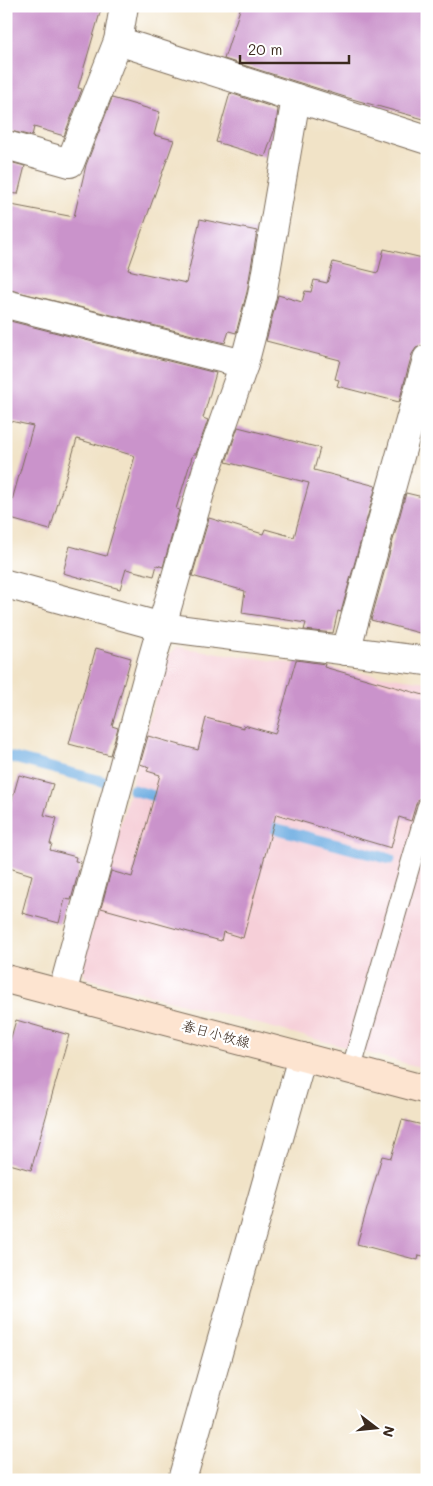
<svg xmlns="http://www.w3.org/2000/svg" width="433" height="1486" viewBox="0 0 433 1486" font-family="Mali,'Klee One',sans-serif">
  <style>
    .built { fill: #f6cfd8 }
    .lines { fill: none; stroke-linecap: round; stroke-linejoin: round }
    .stream { stroke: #6faee2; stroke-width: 11 }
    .building { fill: #ca93cb }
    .service-casing { stroke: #7b6b59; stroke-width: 21 }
    .minor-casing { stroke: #7b6b59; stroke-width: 30 }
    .secondary-casing { stroke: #7b6b59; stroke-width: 30 }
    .service { stroke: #fff; stroke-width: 19 }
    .minor { stroke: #fff; stroke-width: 28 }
    .secondary { stroke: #fde4d0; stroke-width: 28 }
    .labels { text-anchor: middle; stroke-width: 4.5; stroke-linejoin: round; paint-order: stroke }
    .street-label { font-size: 14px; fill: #3b2a1e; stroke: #fff }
  </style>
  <rect width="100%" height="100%" fill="#fff"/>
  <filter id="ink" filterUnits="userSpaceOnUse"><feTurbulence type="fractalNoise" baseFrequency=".02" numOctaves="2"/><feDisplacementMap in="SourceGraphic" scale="10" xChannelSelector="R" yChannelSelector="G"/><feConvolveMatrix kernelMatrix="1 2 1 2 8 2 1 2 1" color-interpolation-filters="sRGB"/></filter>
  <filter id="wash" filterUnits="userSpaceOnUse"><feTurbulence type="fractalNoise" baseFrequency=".0096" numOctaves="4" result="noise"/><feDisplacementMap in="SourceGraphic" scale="20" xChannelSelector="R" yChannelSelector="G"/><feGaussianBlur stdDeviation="1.12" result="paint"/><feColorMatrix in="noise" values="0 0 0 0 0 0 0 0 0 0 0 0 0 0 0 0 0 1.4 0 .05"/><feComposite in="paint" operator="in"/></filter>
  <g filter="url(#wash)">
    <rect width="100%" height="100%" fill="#f1e3c7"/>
    <polygon class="built" points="176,647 427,682 427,1069 86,978 81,968 166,658"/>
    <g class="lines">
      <g class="stream">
        <polyline points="6,756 105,782"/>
        <polyline points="133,790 168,800"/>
        <polyline points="259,824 390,859"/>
      </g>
    </g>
    <g id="blocks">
      <g class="building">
        <polygon points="6,6 102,6 78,88 82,89 64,136 34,127 32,136 6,130"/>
        <polygon points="241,6 427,6 427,120 345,97 224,59"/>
        <polygon points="230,93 278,109 276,125 265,157 216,142"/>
        <polygon points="112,98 160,112 154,135 174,140 128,270 186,283 200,219 257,231 247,292 236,333 229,331 225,343 6,289 6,204 74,217 86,165"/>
        <polygon points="6,161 25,166 18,194 6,193"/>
        <polygon points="384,249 427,259 427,344 416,348 412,354 399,402 337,386 339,380 335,379 340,360 266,341 278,295 302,302 305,291 311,292 314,280 327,283 333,262 378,273"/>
        <polygon points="6,320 216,373 203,418 208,420 196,454 193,454 176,509 179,510 163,567 157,565 154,576 126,569 120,589 63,573 70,546 106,556 135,456 77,439 50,530 7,518 33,426 6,420"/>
        <polygon points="238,427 320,448 314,470 376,486 341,612 338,611 333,633 304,630 306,623 242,613 245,591 192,576 209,518 263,534 265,529 294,537 309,483 226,462"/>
        <polygon points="406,493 427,498 427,635 371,620"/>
        <polygon points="96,648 131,658 112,726 118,728 110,755 69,744"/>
        <polygon points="296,660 325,664 324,667 427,696 427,786 424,796 419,799 416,804 411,821 399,817 391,848 276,814 243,938 223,932 221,941 101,908 111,871 132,877 160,775 147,771 149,767 140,764 148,736 198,750 206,718 244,728 244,725 275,734"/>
        <polygon points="19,775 53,784 44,815 57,818 50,844 52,844 50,850 76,857 75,861 81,862 71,900 65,899 59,923 22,913 32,875 6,867 6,821"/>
        <polygon points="16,1020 69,1035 31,1170 6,1163 6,1055"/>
        <polygon points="402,1120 427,1126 427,1257 419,1255 418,1260 357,1244 382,1156 391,1158"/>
      </g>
    </g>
  </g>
  <g filter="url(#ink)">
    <use href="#blocks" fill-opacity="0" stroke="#7b6b59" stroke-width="1"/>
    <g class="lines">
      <g class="service-casing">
        <polyline id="service" points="351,1070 427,807"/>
      </g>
      <g class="minor-casing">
        <g id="minor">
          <polyline points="296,98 427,140"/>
          <polyline points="6,145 70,163 118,41 124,6"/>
          <polyline points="6,304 244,364"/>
          <polyline points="6,584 162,627 427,661"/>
          <polyline points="346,651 427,359"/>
          <polyline points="62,994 152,660 206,472 244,364 262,295 296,98 118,41"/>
          <polyline points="182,1480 302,1057"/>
        </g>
      </g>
      <g class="secondary-casing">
        <polyline id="secondary" points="6,979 427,1090"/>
      </g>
      <use href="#service" class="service"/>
      <use href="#minor" class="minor"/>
      <use href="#secondary" class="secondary"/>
    </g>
  </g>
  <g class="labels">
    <g class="street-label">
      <text transform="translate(216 1034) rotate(15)" y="5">春日小牧線</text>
    </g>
  </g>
  <rect width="433" height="1486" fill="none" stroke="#fff" stroke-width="25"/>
  <g transform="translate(376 1428) rotate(106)" stroke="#ffffff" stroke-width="4" paint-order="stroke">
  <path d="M0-4L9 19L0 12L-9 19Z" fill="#3b2a1e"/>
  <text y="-8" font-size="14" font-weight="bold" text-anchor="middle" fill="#3b2a1e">N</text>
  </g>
  <path d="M240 55v8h109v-8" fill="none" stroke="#3b2a1e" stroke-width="2.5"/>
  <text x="248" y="55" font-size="15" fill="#3b2a1e" stroke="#ffffff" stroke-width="4" paint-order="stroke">20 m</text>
</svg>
